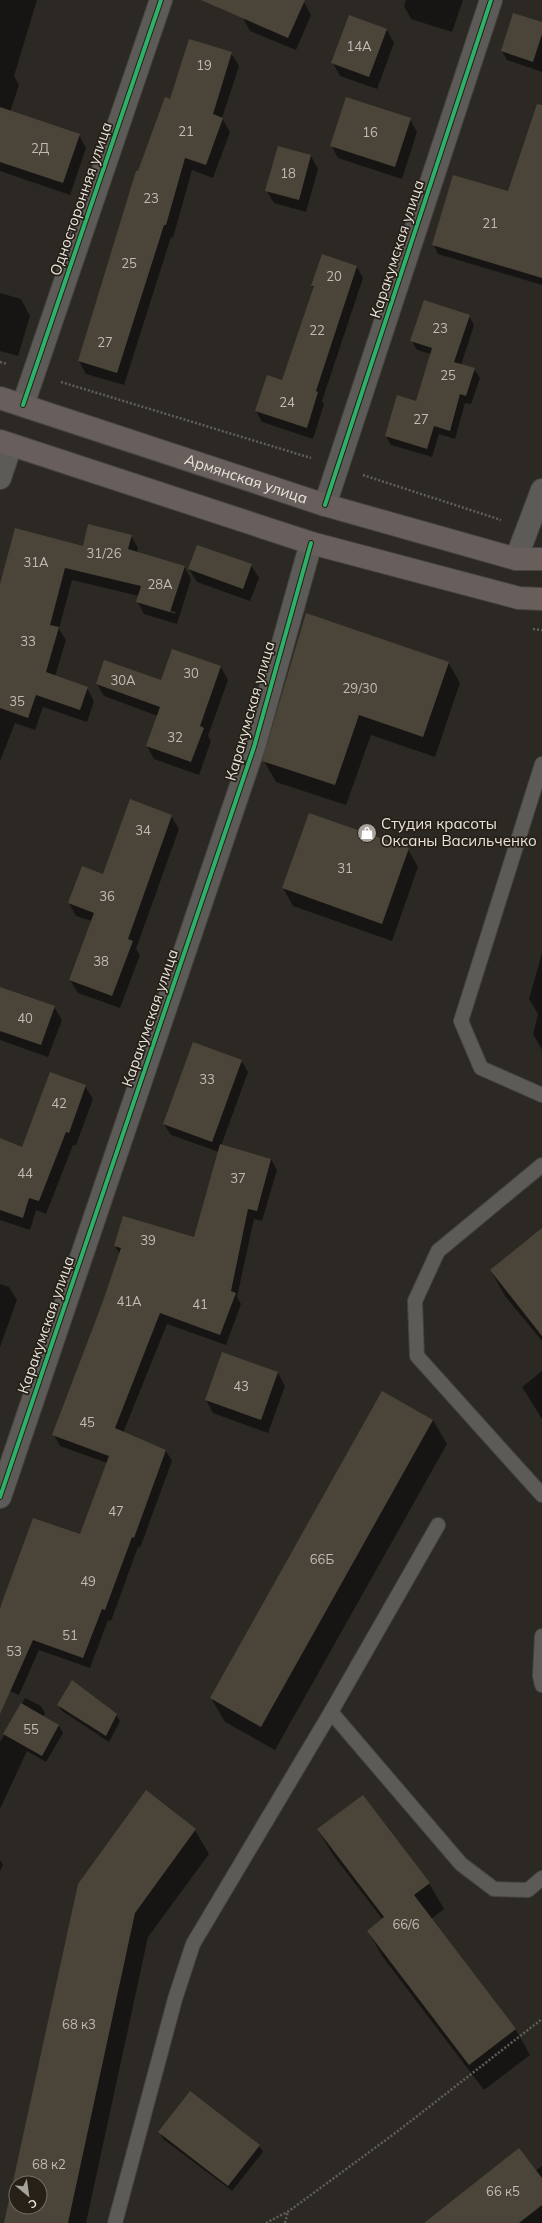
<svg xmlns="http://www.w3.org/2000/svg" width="542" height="2223" viewBox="0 0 542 2223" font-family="Mulish,sans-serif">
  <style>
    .shadow { fill: #0007; fill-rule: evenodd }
    .building { fill: #4b4539; fill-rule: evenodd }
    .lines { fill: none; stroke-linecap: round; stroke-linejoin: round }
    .lane-casing { stroke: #46443f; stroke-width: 16 }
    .street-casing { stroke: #46443f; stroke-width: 24 }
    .primary-casing { stroke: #46443f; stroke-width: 24 }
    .path { stroke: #615f5b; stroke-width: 2.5; stroke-dasharray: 2 2; stroke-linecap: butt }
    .lane { stroke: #5d5b58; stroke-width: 14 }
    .street { stroke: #5d5b58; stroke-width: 22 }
    .primary { stroke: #685f5c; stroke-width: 22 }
    .cycleway-casing { stroke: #262017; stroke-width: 6 }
    .cycleway { stroke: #2db169; stroke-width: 4 }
    .labels { text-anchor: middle; stroke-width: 3.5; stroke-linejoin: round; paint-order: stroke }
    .number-label { font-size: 13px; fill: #c0bcb4 }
    .street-label { font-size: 15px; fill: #e7e3dd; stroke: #262017 }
    .poi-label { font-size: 15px; fill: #e7e3dd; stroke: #262017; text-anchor: start }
  </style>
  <rect width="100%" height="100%" fill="#2c2924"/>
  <g class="shadow">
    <polygon points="0,0 37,0 14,76 19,85 10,112 79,135 86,148 70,195 0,171"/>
    <polygon points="251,0 300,0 304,2 311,15 296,50 250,31 243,18"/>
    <polygon points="406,0 463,0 452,32 411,19 404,6"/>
    <polygon points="542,24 542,72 507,60 502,51"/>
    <polygon points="387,30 394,43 377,89 340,76 333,63"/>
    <polygon points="231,53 239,66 222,118 230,132 213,178 192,170 173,238 171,237 124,385 86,374 79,361 138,173 171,100"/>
    <polygon points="542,114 542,285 438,254 433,244 509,193"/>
    <polygon points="410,119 417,132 402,179 338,158 331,145"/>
    <polygon points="311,156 318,169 306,212 274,203 266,190"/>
    <polygon points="322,256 357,267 363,278 322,401 324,404 313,439 262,422 256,411 283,382 314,289 312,286"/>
    <polygon points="0,293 21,299 30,316 18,356 0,351"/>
    <polygon points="469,316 474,325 461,365 474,369 480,378 471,404 465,403 455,439 439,434 432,457 391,445 386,436 397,396 417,402 431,354 417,350 412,341"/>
    <path d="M 131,536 L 138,548 L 137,552 L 184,566 L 191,579 L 177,624 L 144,614 L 137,601 L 139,596 L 72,580 L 59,629 L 66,640 L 55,676 L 87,688 L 94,701 L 87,722 L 43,707 L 35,730 L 15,723 L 0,761 L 0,588 L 84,547 ZM 146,603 L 176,612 L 175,614 L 146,605 Z"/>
    <polygon points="251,565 259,578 250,601 197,582 189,569"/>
    <polygon points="173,650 221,667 228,680 208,736 211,741 199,775 154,759 147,746 158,716 104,696 97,684 161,682"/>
    <polygon points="448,662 460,683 435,757 371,735 346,805 276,782 264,761"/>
    <polygon points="309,814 408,849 418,867 392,941 293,906 283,888"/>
    <polygon points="171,816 179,829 136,949 140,955 120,1008 78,993 70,980 92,921 76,916 69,903"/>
    <polygon points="542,953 542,1050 533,1034 538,1014 529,999"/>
    <polygon points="0,1003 54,1007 62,1020 48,1057 0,1040"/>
    <polygon points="241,1060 248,1072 221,1146 271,1159 277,1170 262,1221 254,1219 237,1297 241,1304 226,1345 167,1324 123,1433 166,1451 172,1461 140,1548 138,1547 111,1621 108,1620 90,1668 39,1650 19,1695 0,1687 0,1606 81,1536 107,1463 60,1446 54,1435 103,1304 120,1254 115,1246 195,1239 219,1152 171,1135 164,1124"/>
    <polygon points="85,1086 93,1099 76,1145 73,1145 46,1214 36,1210 30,1230 0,1220 0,1139 23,1148"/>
    <polygon points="542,1233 542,1341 505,1296 491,1271"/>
    <polygon points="0,1284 9,1287 17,1300 0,1347"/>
    <polygon points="542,1371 542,1419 522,1387"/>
    <polygon points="278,1373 285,1386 268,1433 213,1413 206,1400"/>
    <polygon points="433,1420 447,1444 275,1750 225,1722 211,1698"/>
    <polygon points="25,1698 41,1706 45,1713 43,1717 59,1726 63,1733 46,1762 27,1751 0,1809 0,1742"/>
    <polygon points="58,1705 116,1715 120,1721 109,1742 62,1711"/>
    <path d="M 195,1830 L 209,1854 L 148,1937 L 86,2223 L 5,2223 L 79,1884 ZM 16,2183 L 40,2183 L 40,2207 L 16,2207 Z"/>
    <polygon points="318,1830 429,1883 444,1909 431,1919 516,2030 530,2055 484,2090 382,1956 368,1931 383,1920 333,1855"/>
    <polygon points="0,1860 3,1865 0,1871"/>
    <polygon points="160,2132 259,2146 263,2152 232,2191 163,2139"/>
    <polygon points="542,2166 542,2223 426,2223 535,2171"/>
  </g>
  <g class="building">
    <polygon points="201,0 305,0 288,38"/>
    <polygon points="513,13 542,22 542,34 533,62 501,51"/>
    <polygon points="349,15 387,29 369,77 331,63"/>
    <polygon points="189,39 232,52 213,114 223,118 206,165 185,158 166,225 164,225 117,373 78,361 136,171 138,171 165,97 170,99"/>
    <polygon points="346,97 411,118 395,167 330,146"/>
    <polygon points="537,104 542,105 542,278 432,245 453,175 508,191"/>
    <polygon points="0,107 80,134 63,183 0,162"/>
    <polygon points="278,146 311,155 299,200 265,191"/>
    <polygon points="322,254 357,266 316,391 318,392 307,428 255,411 267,375 282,380 314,286 311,286"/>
    <polygon points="424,300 470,315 454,362 475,368 466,396 460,394 450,431 434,426 427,449 385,436 397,395 416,401 432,348 410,341"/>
    <polygon points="88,524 132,535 128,549 185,566 170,612 136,602 141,586 65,568 50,625 59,627 46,672 88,687 80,710 36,695 28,718 0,708 0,584 15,528 83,546"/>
    <polygon points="197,545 252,564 243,589 188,569"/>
    <polygon points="306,613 449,662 423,737 359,715 335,785 262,761"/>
    <polygon points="172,649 221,666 200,726 204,728 191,762 146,746 160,707 96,684 104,660 161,680"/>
    <polygon points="130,799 172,815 128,939 133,941 112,996 69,980 94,913 68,903 82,866 103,874"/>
    <polygon points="309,813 409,848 382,924 282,888"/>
    <polygon points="0,987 55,1006 41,1045 0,1031"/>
    <polygon points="193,1042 242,1060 212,1142 163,1124"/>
    <polygon points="50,1072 86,1085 69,1133 66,1132 39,1201 29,1198 23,1218 0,1210 0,1138 22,1147"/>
    <polygon points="220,1144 271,1159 257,1211 248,1209 231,1291 236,1293 220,1335 160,1313 115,1428 166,1450 134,1538 132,1537 105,1610 102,1609 83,1658 33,1640 0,1714 0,1608 33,1518 80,1534 109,1456 52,1435 102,1304 121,1248 114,1246 123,1216 194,1237"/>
    <polygon points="542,1228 542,1336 490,1270"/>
    <polygon points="222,1352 278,1372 261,1420 205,1400"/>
    <polygon points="382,1391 433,1420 261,1727 210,1698"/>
    <polygon points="72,1680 117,1714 106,1736 57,1705"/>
    <polygon points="21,1703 59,1725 42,1756 3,1734"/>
    <path d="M 146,1790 L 196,1829 L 135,1913 L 68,2223 L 4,2223 L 78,1884 ZM 16,2183 L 40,2183 L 40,2207 L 16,2207 Z"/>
    <polygon points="363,1795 430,1883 414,1895 516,2029 469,2065 367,1931 384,1917 317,1829"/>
    <polygon points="190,2091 260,2145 228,2186 158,2132"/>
    <polygon points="519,2148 542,2178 542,2205 519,2223 424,2223"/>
  </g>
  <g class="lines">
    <g class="lane-casing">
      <g id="lane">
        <polyline points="542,764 461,1021 481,1068 542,1095"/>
        <polyline points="542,1165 438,1251 415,1301 417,1356 542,1495"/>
        <polyline points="542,1636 540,1676 542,1685"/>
        <polyline points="331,1712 461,1864 494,1889 528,1890 542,1878"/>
        <polyline points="115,2223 175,1999 193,1944 331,1712 438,1525"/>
      </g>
    </g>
    <g class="street-casing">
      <g id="street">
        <polyline points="23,405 161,0"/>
        <polyline points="0,478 11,445"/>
        <polyline points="325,505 491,0"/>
        <polyline points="516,559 542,490"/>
        <polyline points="0,1497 254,747 311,543"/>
      </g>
    </g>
    <g class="primary-casing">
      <g id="primary">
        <path id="s1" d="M 0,398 L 325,505 L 516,559 L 542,559"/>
        <polyline points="0,441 311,543 519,598 542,599"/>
      </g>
    </g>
    <g class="path">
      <polyline points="0,362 7,364"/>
      <polyline points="61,382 311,458"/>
      <polyline points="363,475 501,520"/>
      <polyline points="533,629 542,630"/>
      <polyline points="266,2223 289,2211 398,2131 542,2019"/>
      <polyline points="285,2223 288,2211"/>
    </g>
    <use href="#lane" class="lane"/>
    <use href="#street" class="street"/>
    <use href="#primary" class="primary"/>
    <g class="cycleway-casing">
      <g id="cycleway">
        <polyline points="23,405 161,0"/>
        <polyline points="325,505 491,0"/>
        <polyline points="0,1497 254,747 311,543"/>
      </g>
    </g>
    <use href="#cycleway" class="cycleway"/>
  </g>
  <defs>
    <g id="shop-disc" transform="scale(1)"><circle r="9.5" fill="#a6a29c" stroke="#262017"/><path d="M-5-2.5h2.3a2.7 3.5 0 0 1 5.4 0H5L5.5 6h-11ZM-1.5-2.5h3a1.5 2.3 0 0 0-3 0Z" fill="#fff"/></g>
  </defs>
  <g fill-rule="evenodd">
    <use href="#shop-disc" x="367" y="833"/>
  </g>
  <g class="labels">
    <g class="number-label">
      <text x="359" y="51">14А</text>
      <text x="204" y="70">19</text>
      <text x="186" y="136">21</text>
      <text x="370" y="137">16</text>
      <text x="40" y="153">2Д</text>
      <text x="288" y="178">18</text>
      <text x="151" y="203">23</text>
      <text x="490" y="228">21</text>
      <text x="129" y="268">25</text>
      <text x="334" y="281">20</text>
      <text x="440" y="333">23</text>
      <text x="317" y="335">22</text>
      <text x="105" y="347">27</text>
      <text x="448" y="380">25</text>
      <text x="287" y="407">24</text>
      <text x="421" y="424">27</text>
      <text x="104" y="558">31/26</text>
      <text x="36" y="567">31А</text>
      <text x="160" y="589">28А</text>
      <text x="28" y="646">33</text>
      <text x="191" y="678">30</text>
      <text x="123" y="685">30А</text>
      <text x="360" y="693">29/30</text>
      <text x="17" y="706">35</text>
      <text x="175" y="742">32</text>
      <text x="143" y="835">34</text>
      <text x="345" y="873">31</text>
      <text x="107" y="901">36</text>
      <text x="101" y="966">38</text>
      <text x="25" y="1023">40</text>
      <text x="207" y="1084">33</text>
      <text x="59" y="1108">42</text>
      <text x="25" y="1178">44</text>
      <text x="238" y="1183">37</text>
      <text x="148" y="1245">39</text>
      <text x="129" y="1306">41А</text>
      <text x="200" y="1309">41</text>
      <text x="241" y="1391">43</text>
      <text x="87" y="1427">45</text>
      <text x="116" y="1516">47</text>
      <text x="322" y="1564">66Б</text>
      <text x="88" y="1586">49</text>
      <text x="70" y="1640">51</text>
      <text x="14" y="1656">53</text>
      <text x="31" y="1734">55</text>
      <text x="406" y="1929">66/6</text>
      <text x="79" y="2029">68 к3</text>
      <text x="49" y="2169">68 к2</text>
      <text x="503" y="2196">66 к5</text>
    </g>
    <g class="street-label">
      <text transform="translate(81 199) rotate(-71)" y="5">Односторонняя улица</text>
      <text transform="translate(397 249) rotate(-72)" y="5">Каракумская улица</text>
      <text dy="5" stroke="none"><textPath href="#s1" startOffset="259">Армянская улица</textPath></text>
      <text transform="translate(250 711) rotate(-74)" y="5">Каракумская улица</text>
      <text transform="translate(150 1018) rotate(-71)" y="5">Каракумская улица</text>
      <text transform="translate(46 1325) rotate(-71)" y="5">Каракумская улица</text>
    </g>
    <g class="poi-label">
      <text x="381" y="829">Студия красоты<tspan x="381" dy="17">Оксаны Васильченко</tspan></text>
    </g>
  </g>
  <g transform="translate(28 2195) rotate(151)"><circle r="19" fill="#262017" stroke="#736e66"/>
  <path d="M0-3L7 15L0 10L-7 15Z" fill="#a6a29c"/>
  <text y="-6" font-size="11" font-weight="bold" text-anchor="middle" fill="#e7e3dd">С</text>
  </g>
</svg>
